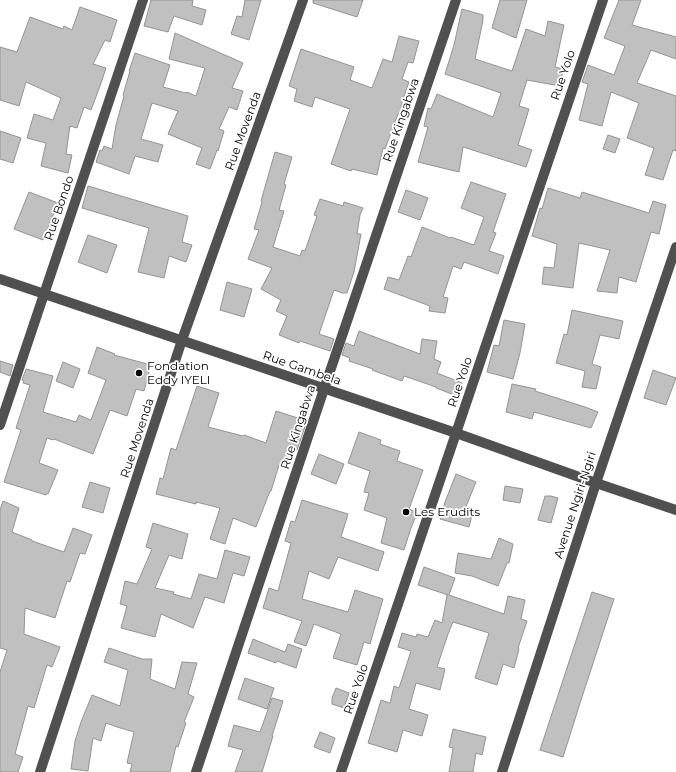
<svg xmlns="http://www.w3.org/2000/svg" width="676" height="772" viewBox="0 0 676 772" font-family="Montserrat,sans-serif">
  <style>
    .building { fill: #c0c0c0; stroke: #949494 }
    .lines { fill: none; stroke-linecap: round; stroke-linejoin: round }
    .minor { stroke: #505050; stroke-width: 10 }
    .poi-dot { fill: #000; stroke: #fff; stroke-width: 1.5 }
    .labels { text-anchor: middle; stroke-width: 3.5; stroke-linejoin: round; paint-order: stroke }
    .street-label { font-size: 12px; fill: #000; stroke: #fff }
    .poi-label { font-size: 12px; fill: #000; stroke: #fff; text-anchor: start }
  </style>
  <rect width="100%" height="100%" fill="#fff"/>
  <g class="building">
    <polygon points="151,0 193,0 192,6 206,10 202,25 174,16 168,32 144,26"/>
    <polygon points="245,0 261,0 249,40 231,34 237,16 242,17"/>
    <polygon points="313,0 363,0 357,17 313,3"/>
    <polygon points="500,0 527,0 516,38 492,28"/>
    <polygon points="619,0 641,0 632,25 676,37 676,59 651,50 637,83 676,96 676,151 673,150 663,180 645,175 654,148 627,138 639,103 611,92 602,126 579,120 588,84 582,82 588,65 614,75 625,46 604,38"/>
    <polygon points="80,7 117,20 110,42 105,40 93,64 106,68 100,86 91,110 84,107 77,128 70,126 66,154 72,155 68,173 41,166 46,143 27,138 34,114 53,120 61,98 26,82 19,106 0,100 0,47 17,52 30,17 63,29 64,26 72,30"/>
    <polygon points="462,9 483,15 483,20 475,59 512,71 526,29 545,36 548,21 564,25 555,67 563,69 560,86 527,80 519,106 529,109 518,145 532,150 526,167 463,147 459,172 418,162 428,127 424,126 428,108 431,109 437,94 493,117 501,93 445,74 454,45"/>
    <polygon points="175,33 243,63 232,88 243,91 237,110 229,107 219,129 224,131 218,151 217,150 210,169 196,164 202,148 168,134 178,111 152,103 141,139 163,145 158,162 135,156 129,174 96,162 100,150 102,151 104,146 112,149 116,125 124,96 123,95 130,71 129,71 135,53 170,65 163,87 186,93 187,92 196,96 205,68 169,59"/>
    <polygon points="399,36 419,41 413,63 408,62 402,79 409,82 402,102 400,114 398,114 385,149 383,148 377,175 352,169 351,171 331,164 350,109 315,97 312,107 294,101 297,89 289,86 301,49 354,67 350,80 372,88 383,59 392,62"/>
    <polygon points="0,131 21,138 13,163 0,159"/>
    <polygon points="608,135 620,139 615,153 603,149"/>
    <polygon points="275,152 292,157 284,184 286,185 279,210 284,211 273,247 300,256 302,250 305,251 317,216 314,215 320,199 343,206 344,202 363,208 360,215 357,234 361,234 354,272 347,293 342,293 334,290 319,334 334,339 330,351 300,341 299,343 279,335 287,316 276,311 281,300 261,289 272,268 248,259 259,230 254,229 262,202 261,201"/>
    <polygon points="471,182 506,194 493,232 496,233 489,251 504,256 498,274 464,262 461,269 453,266 443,297 448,298 445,313 429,311 430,306 384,289 388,277 399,280 408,256 411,257 422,227 450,238 451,237 474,245 484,217 461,208"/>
    <polygon points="88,186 188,216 182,242 192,245 186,262 169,256 164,278 138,272 149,228 82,208"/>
    <polygon points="548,188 580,198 582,192 649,213 653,201 666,205 659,234 651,232 636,282 619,277 617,293 597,291 610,250 579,243 573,288 542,284 544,267 554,268 557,244 532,236 540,208 542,209"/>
    <polygon points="406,190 428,198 420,220 398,212"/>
    <polygon points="29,192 58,203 43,240 14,229"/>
    <polygon points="88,235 117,245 107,273 78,262"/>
    <polygon points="227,282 252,289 244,317 220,310"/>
    <polygon points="572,310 623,321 619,339 600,335 592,364 601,367 596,389 582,387 585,371 556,363 564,334 567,335"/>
    <polygon points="504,320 525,324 520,353 513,379 487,372 494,345 499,346"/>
    <polygon points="359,331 420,354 422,339 437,341 434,359 441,362 437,373 462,383 457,396 436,388 436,387 404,376 402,381 372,370 373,369 349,361 350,358 342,355 346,343 354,346"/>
    <polygon points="97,347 115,354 114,355 151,365 144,391 136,389 127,416 110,410 93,454 54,439 53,440 47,438 39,463 58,470 48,494 47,493 46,495 4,482 21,430 16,428 30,385 23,383 24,381 22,380 26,369 53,376 43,412 76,422 79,415 91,420 106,380 88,373"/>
    <polygon points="0,361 13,365 10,376 0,372"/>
    <polygon points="63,362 80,369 73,388 56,381"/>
    <polygon points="653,370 676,378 666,405 644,398"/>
    <polygon points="512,384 536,389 535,391 585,407 598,412 591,428 534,412 532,419 506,412"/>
    <polygon points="197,386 219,393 208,427 243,436 244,435 266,443 276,411 307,421 297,450 294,449 287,468 279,465 271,491 270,491 256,527 233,518 225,544 210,539 220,508 196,502 196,504 156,494 160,478 163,479 171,448 176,450"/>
    <polygon points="359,432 381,440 380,444 400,451 397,461 423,470 409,509 417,513 411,528 404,550 381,543 387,518 364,510 369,493 364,492 370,471 348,463"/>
    <polygon points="319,454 344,464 336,484 311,474"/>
    <polygon points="456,474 476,482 465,509 473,511 469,527 440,519 445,502"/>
    <polygon points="90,482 110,488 103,513 82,507"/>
    <polygon points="505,486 523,489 520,503 503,500"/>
    <polygon points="545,496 551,496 558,498 551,523 538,520"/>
    <polygon points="302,500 348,514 341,537 384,552 378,571 338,557 329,579 309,571 302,599 348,612 355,590 383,599 370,644 364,642 357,665 333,658 341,634 314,624 306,646 294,642 302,621 263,608 269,588 278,591 291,543 285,541 291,521 295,522"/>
    <polygon points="3,501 19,508 12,532 32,540 32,541 64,552 73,528 92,535 85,554 80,553 70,582 67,581 55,618 25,608 24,634 60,647 52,667 47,665 34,708 28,706 15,754 23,757 18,772 0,772 0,672 7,650 0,648 0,510"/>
    <polygon points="153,523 188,534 182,559 169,555 155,588 174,592 173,594 191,599 199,574 217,579 225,550 250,557 244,576 233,573 224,603 205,597 193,628 161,614 155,637 121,628 127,606 120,604 125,581 137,584 152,549 146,547"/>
    <polygon points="499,538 513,544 509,563 507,563 498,586 472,576 455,573 458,553 491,559"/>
    <polygon points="424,567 455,578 449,595 504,614 508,596 525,600 521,619 527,621 518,648 519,649 514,668 503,664 497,685 475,678 489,633 453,622 448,634 437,667 445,669 440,690 416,683 409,709 428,715 422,736 403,730 397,752 368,743 381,700 390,703 394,686 399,688 411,651 398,647 402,633 416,637 417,634 428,637 435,620 442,623 447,595 448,595 418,585"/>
    <polygon points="592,592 614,599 581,700 563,757 540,750"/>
    <polygon points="253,639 285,652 288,644 302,649 296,668 277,661 276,663 248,653"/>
    <polygon points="109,648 142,659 152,659 150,679 175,689 182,662 197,663 188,694 194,697 184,722 186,723 178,747 176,746 170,772 130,772 132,764 127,763 134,732 117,727 106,723 101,741 93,738 88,771 71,769 75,741 81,722 92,695 120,706 128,670 104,662"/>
    <polygon points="245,678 274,688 267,709 238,699"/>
    <polygon points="336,688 349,693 344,708 332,704 332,698"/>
    <polygon points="272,698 283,701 272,736 273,736 262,772 235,772 243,750 228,746 234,725 260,732"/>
    <polygon points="453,729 486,737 482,755 476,753 473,772 449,772 453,748 449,747"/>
    <polygon points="320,732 335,738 330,753 314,747"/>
  </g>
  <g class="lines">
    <g class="minor">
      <polyline points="0,279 456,433 596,483 676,510"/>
      <polyline points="0,425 143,0"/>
      <polyline points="40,772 182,340 303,0"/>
      <polyline points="196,772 324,389 456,0"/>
      <polyline points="341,772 603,0"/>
      <polyline points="502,772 596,483 676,247"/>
    </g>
  </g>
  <g class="poi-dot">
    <circle cx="139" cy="373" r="4"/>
    <circle cx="406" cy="512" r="4"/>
  </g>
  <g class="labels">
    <g class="street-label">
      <text transform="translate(563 75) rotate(-71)" y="4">Rue Yolo</text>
      <text transform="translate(401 120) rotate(-71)" y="4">Rue Kingabwa</text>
      <text transform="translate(243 131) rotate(-70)" y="4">Rue Movenda</text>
      <text transform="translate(59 208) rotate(-71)" y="4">Rue Bondo</text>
      <text transform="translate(302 368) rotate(19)" y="4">Rue Gambela</text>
      <text transform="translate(460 382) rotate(-71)" y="4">Rue Yolo</text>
      <text transform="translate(298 427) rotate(-72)" y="4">Rue Kingabwa</text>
      <text transform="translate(137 438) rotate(-72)" y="4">Rue Movenda</text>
      <text transform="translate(575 505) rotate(-72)" y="4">Avenue Ngiri-Ngiri</text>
      <text transform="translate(356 689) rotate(-71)" y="4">Rue Yolo</text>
    </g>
    <g class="poi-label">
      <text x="147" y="370">Fondation<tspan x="147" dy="14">Eddy IYELI</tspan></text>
      <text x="414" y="516">Les Erudits</text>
    </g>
  </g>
</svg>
